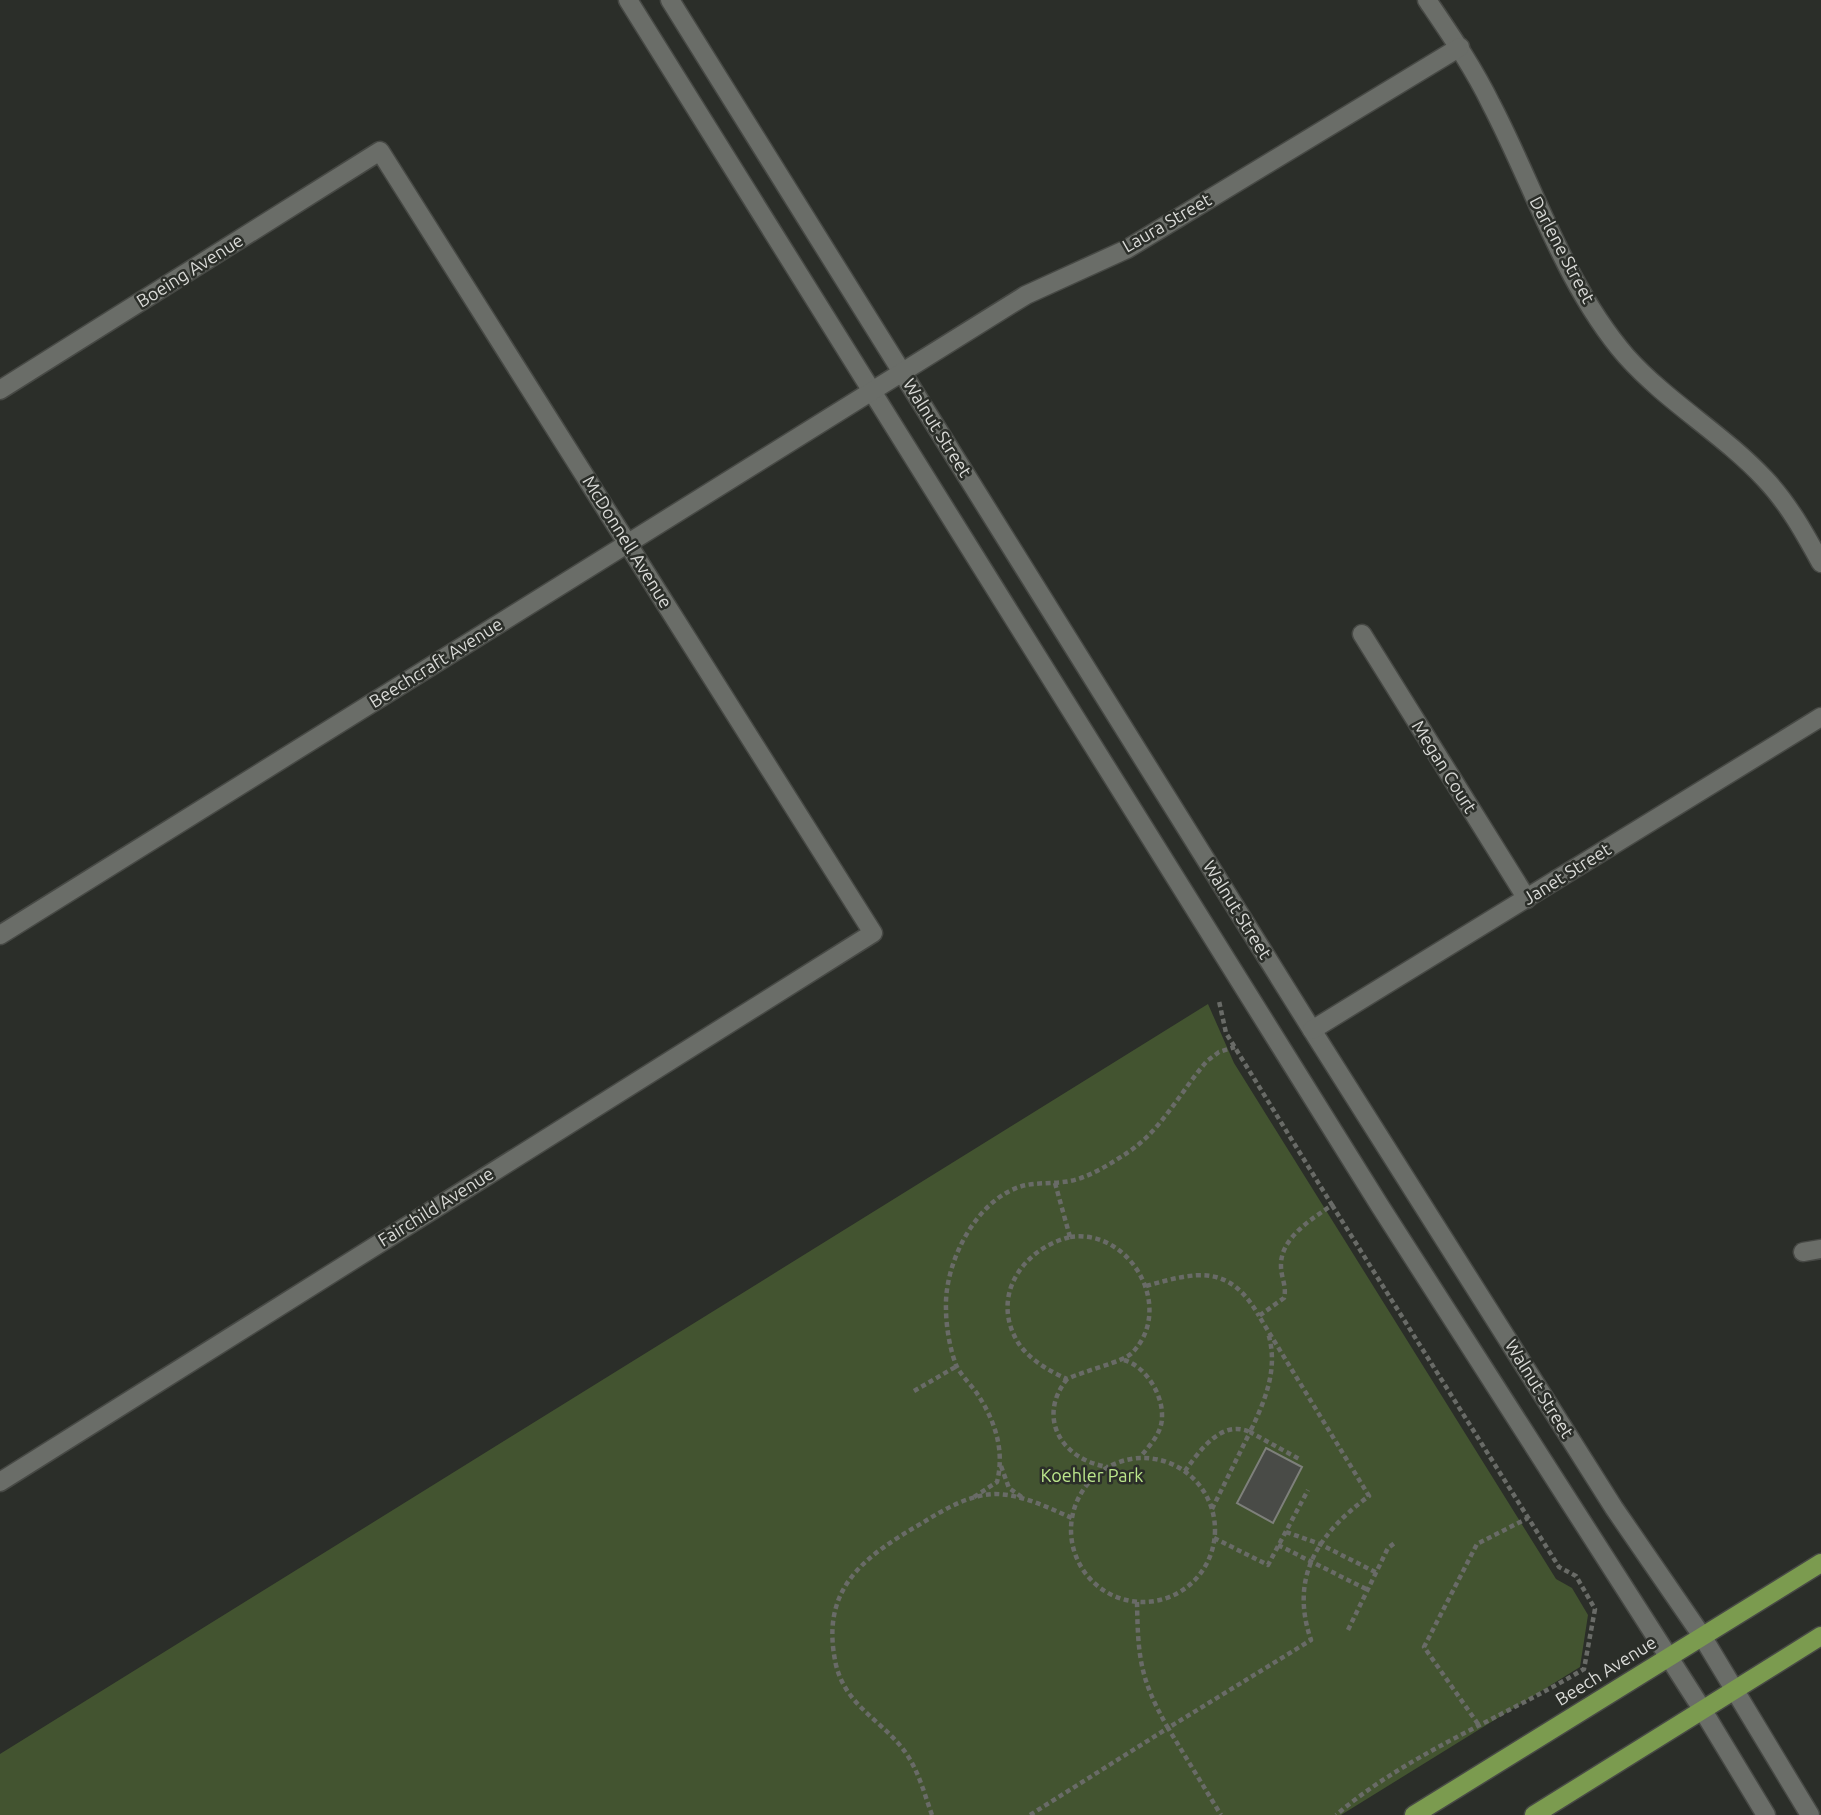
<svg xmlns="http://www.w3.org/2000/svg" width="1821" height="1815" viewBox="0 0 1821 1815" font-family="Ubuntu,sans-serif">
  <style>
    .green { fill: #435430 }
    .building { fill: #494b47; stroke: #7e807b; stroke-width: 2 }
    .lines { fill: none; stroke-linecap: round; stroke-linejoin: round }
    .minor-casing { stroke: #474945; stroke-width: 21 }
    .major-casing { stroke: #474945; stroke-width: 21 }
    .path { stroke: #696b67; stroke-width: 4.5; stroke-dasharray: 5 3.5; stroke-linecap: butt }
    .minor { stroke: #6a6d68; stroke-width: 18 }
    .major { stroke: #7b9b4f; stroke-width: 18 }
    .labels { text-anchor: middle; stroke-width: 5; stroke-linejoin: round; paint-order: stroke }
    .street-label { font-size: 18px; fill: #d9dad7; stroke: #2b2e29 }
    .park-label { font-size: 18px; fill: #bbe68c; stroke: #2b2e29 }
  </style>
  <rect width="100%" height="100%" fill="#2b2e29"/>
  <polygon class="green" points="1208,1004 1234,1063 1556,1579 1572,1588 1588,1615 1580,1667 1341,1815 0,1815 0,1754"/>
  <polygon class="building" points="1266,1448 1302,1467 1273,1523 1237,1503"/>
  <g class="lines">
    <g class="minor-casing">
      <g id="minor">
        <polyline points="628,0 1380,1206 1702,1709 1766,1815"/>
        <polyline points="670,0 1312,1030 1614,1508 1702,1636 1810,1815"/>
        <path d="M 1427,0 C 1450,34 1473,67 1491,104 C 1534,186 1564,284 1626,356 C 1667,402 1723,434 1765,479 C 1788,503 1805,534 1821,563"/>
        <polyline points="0,390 380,151 873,933 0,1482"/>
        <polyline points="1362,634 1527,899"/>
        <polyline points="0,935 1026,295 1127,249 1460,47"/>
        <polyline points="1312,1030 1821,717"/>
        <polyline points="1803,1252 1821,1249"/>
      </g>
    </g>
    <g class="major-casing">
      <g id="major">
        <polyline points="1414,1815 1821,1563"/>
        <polyline points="1534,1815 1821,1636"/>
      </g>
    </g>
    <g class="path">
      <polyline points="1055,1183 1070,1237"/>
      <path d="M 1332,1205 L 1559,1567 L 1576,1576 L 1595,1609 L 1584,1669 C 1504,1717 1407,1754 1336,1815"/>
      <path d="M 1070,1237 C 1130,1228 1176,1308 1132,1353 C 1123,1362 1083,1371 1067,1379 C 1049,1371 1026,1358 1016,1339 C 991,1293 1025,1248 1070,1237 Z"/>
      <path d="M 1146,1286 C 1196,1272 1229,1263 1259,1316"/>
      <path d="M 1124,1360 C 1145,1366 1163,1394 1162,1417 C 1162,1433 1150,1445 1141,1456"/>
      <path d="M 1067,1379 C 1036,1418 1062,1460 1108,1467"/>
      <polyline points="914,1391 957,1366"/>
      <circle cx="1143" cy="1530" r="72"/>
      <polyline points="1001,1466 1009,1488 1023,1498"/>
      <path d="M 1185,1471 C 1200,1450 1222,1419 1250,1432 C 1265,1401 1279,1368 1268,1333"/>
      <path d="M 974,1497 L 997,1482 C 1005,1450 995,1420 976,1392 C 970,1384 962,1376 957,1367 C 950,1351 946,1326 946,1309 C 944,1264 975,1200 1022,1186 C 1037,1182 1055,1184 1070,1181 C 1090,1177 1110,1164 1127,1153 C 1162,1130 1180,1092 1207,1061 L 1219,1052 L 1235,1047"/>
      <polyline points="1212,1509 1250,1432 1301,1460"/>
      <polyline points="1286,1532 1320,1544 1377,1573"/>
      <polyline points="1214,1538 1268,1565 1308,1490"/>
      <polyline points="1278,1545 1368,1590"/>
      <path d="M 1137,1602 C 1138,1658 1140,1679 1168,1728 L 1311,1640 C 1289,1576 1319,1533 1369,1496 L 1259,1316 L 1284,1298 C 1287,1286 1281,1278 1281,1266 C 1280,1238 1312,1219 1332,1205 L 1226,1033 L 1219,1001"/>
      <polyline points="1348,1630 1388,1548 1396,1542"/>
      <polyline points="1478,1724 1424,1647 1477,1544 1528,1518"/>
      <path d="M 932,1815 C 923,1790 917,1764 898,1743 C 875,1717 845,1702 836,1665 C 819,1588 864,1557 922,1523 C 945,1509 968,1495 995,1494 C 1021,1494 1049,1508 1072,1518"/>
      <polyline points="1030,1815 1168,1728 1221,1815"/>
    </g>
    <use href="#minor" class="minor"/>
    <use href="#major" class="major"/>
  </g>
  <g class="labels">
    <g class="street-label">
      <text transform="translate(1167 223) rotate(-30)" y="6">Laura Street</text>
      <text transform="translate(1562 250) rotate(62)" y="6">Darlene Street</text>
      <text transform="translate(190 271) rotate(-32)" y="6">Boeing Avenue</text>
      <text transform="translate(937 428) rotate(58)" y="6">Walnut Street</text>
      <text transform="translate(627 542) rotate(58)" y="6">McDonnell Avenue</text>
      <text transform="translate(436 663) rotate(-32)" y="6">Beechcraft Avenue</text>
      <text transform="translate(1444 767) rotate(58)" y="6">Megan Court</text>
      <text transform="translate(1567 874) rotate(-32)" y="6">Janet Street</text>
      <text transform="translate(1237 910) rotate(58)" y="6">Walnut Street</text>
      <text transform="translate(436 1207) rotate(-32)" y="6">Fairchild Avenue</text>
      <text transform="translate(1539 1389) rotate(58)" y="6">Walnut Street</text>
      <text transform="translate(1606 1671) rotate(-32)" y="6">Beech Avenue</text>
    </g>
    <g class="park-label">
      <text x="1092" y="1482">Koehler Park</text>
    </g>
  </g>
</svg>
